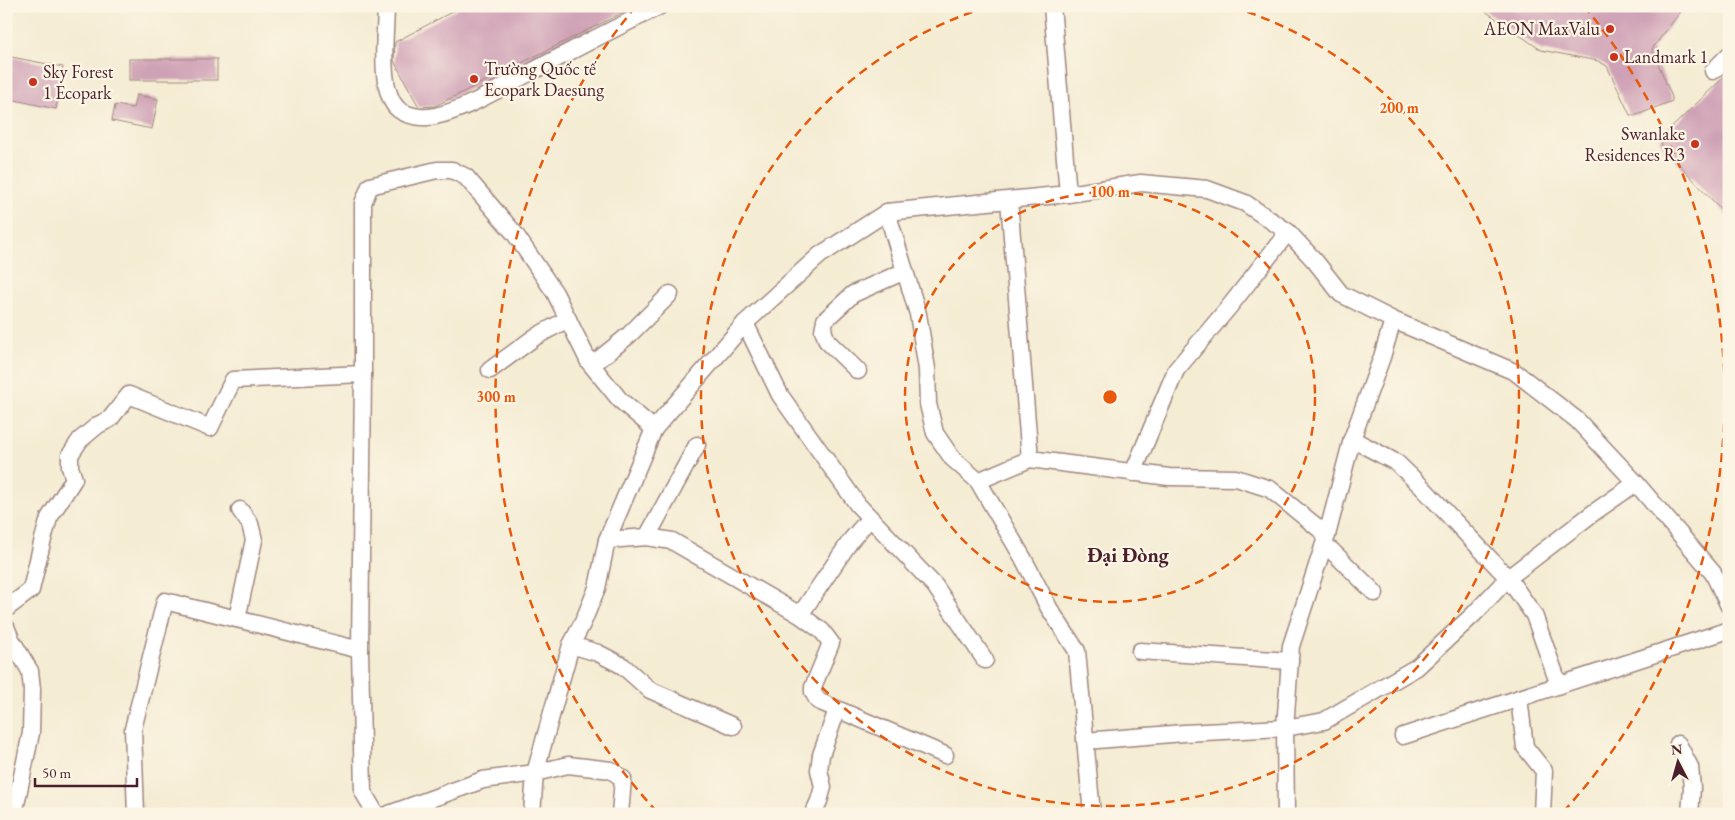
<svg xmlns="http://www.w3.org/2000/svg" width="1735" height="820" viewBox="0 0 1735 820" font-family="'EB Garamond',serif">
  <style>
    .building { fill: #cfa1b6 }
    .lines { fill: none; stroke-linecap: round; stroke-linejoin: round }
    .minor-casing { stroke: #9f867f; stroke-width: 19 }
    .path { stroke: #9f867f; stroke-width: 2.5; stroke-dasharray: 4 4; stroke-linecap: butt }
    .minor { stroke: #fff; stroke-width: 16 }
    .ring { fill: none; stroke: #e8590c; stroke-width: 2.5; stroke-dasharray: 9 6 }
    .poi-dot { fill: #c8321e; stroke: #fcf5e5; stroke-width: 2 }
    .labels { text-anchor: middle; stroke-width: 4.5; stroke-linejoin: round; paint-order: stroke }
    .poi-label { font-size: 18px; fill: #4a1f2b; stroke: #fcf5e5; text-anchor: start }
    .quarter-label { font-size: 20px; font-weight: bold; fill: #4a1f2b; stroke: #fcf5e5 }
    .centre { fill: #e8590c; stroke: #fcf5e5; stroke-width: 2.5 }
    .ring-label { font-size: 15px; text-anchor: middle; font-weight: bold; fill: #e8590c; stroke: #fcf5e5; stroke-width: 4.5; stroke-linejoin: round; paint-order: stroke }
  </style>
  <rect width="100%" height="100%" fill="#fcf5e5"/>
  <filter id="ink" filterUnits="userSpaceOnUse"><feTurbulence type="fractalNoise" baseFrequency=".02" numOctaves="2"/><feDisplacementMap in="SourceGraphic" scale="10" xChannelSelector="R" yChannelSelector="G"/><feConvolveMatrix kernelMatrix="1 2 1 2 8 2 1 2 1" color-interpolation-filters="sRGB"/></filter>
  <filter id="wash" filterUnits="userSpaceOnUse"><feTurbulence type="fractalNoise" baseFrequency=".0096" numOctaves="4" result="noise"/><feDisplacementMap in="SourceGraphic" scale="20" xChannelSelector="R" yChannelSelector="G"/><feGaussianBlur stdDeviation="1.12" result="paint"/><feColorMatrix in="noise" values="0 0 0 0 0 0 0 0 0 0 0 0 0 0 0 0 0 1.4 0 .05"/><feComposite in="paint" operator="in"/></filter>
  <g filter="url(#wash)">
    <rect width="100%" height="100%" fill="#f4ecd3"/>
    <g id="blocks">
      <g class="building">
        <polygon points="463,6 636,6 435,106 419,107 394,61 395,42"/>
        <polygon points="1478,6 1579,6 1612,13 1618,6 1685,6 1652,49 1672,97 1672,101 1637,115 1630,115 1607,66 1598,61 1541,50"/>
        <polygon points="6,56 63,67 56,109 6,98"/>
        <rect x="129" y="59" width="88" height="21"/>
        <polygon points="1729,72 1729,218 1662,146 1660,139"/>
        <polygon points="136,95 158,99 152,129 112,121 115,105 133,108"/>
      </g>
    </g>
  </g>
  <g filter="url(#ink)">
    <use href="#blocks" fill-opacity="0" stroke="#9f867f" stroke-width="1"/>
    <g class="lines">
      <g class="minor-casing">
        <g id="minor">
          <path d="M 386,6 C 386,32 378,86 396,107 C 404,116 423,119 435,116 C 468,109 501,87 531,72 C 574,49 617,27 660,6"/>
          <polyline points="1052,6 1068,194"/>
          <polyline points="1713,71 1729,55"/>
          <polyline points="1009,200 1030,459"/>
          <polyline points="887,212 918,314 927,369 928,404 935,433 952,458 978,481 1023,558 1049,608 1077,651 1092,814"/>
          <polyline points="745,323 780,395 858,505 935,586 985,660"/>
          <polyline points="592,365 629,335 670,294"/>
          <polyline points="490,370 535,337 568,319"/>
          <polyline points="858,371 827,341 823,330 825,320 853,294 905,271"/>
          <polyline points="1352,439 1397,463 1422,487 1508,578 1534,615 1559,685"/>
          <polyline points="1133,473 1176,370 1229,307 1288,232"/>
          <polyline points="978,481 1030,459 1169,477 1236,478 1270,489 1327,535"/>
          <polyline points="647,537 697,445"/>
          <polyline points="607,540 647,537 672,541 800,615 822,631 831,643 813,687 813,692 818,701 945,755"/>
          <polyline points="1323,547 1331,550 1375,593"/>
          <polyline points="6,609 31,590 42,543 49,518 74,479 70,467 70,455 80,440 98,425 110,419 129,395 210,428 233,380 363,374"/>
          <polyline points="800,615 851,540 870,518"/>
          <polyline points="237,619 254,540 250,524 240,510"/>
          <polyline points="6,627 11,639 30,671 32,689 31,733 14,814"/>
          <polyline points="571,645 598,653 623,666 650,690 733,726"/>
          <polyline points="1140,651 1290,661"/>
          <polyline points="1519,698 1525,747 1544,771 1542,814"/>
          <polyline points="1403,736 1729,630"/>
          <polyline points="1085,741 1184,733 1285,728 1324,721 1417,667 1474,614 1508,578 1593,513 1636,483"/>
          <polyline points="1678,744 1690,767 1692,788 1690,814"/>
          <polyline points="136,814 133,729 165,601 360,650"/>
          <polyline points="376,814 363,792 360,650 363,374 363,203 370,186 437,170 452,170 466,177 515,234 555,293 589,362 620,400 654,429"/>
          <polyline points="389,814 483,780 535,773 568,765 611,770 623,779 620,814"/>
          <polyline points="532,814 535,773 571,645 583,622 597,588 607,540 654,429 745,323 820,255 887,212 1068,194 1141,183 1207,189 1245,203 1288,232 1315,261 1341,294 1393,320 1515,372 1577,420 1636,483 1713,573 1729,606"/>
          <polyline points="813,814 819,801 823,787 819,770 821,755 837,710"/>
          <polyline points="1286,814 1285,728 1291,646 1327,535 1352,439 1382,357 1393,320"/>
        </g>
      </g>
      <polyline class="path" points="1725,6 1729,11"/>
      <use href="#minor" class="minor"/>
    </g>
  </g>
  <g class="ring">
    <circle cx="1110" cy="397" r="205"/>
    <path d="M1233 7A409 409 0 1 1 987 7"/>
    <path d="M657 812A614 614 0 0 1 636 6M1584 6A614 614 0 0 1 1563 812"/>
  </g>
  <g class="poi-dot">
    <circle cx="1610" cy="29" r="5"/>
    <circle cx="1614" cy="57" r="5"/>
    <circle cx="474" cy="79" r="5"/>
    <circle cx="33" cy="82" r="5"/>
    <circle cx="1695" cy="144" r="5"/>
  </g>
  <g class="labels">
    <g class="poi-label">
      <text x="1600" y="35" text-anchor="end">AEON MaxValu</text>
      <text x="1624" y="63">Landmark 1</text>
      <text x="484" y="75">Trường Quốc tế<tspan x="484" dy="21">Ecopark Daesung</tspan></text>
      <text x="43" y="78">Sky Forest<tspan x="43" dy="21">1 Ecopark</tspan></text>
      <text x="1685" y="140" text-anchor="end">Swanlake<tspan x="1685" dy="21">Residences R3</tspan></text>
    </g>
    <g class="quarter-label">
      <text x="1128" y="562">Đại Đòng</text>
    </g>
  </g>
  <circle cx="1110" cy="397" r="8" class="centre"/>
  <g class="ring-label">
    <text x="1399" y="113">200 m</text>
    <text x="1110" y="197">100 m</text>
    <text x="496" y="402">300 m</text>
  </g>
  <rect width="1735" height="820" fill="none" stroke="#fcf5e5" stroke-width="25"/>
  <g transform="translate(1678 762) rotate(354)" stroke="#fcf5e5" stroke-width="4" paint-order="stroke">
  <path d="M0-4L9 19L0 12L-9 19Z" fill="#4a1f2b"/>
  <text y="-8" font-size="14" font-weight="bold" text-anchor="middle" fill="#4a1f2b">N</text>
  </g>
  <path d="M35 778v8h102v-8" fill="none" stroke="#4a1f2b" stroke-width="2.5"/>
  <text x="42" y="778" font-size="15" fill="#4a1f2b" stroke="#fcf5e5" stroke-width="4" paint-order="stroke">50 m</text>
</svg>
